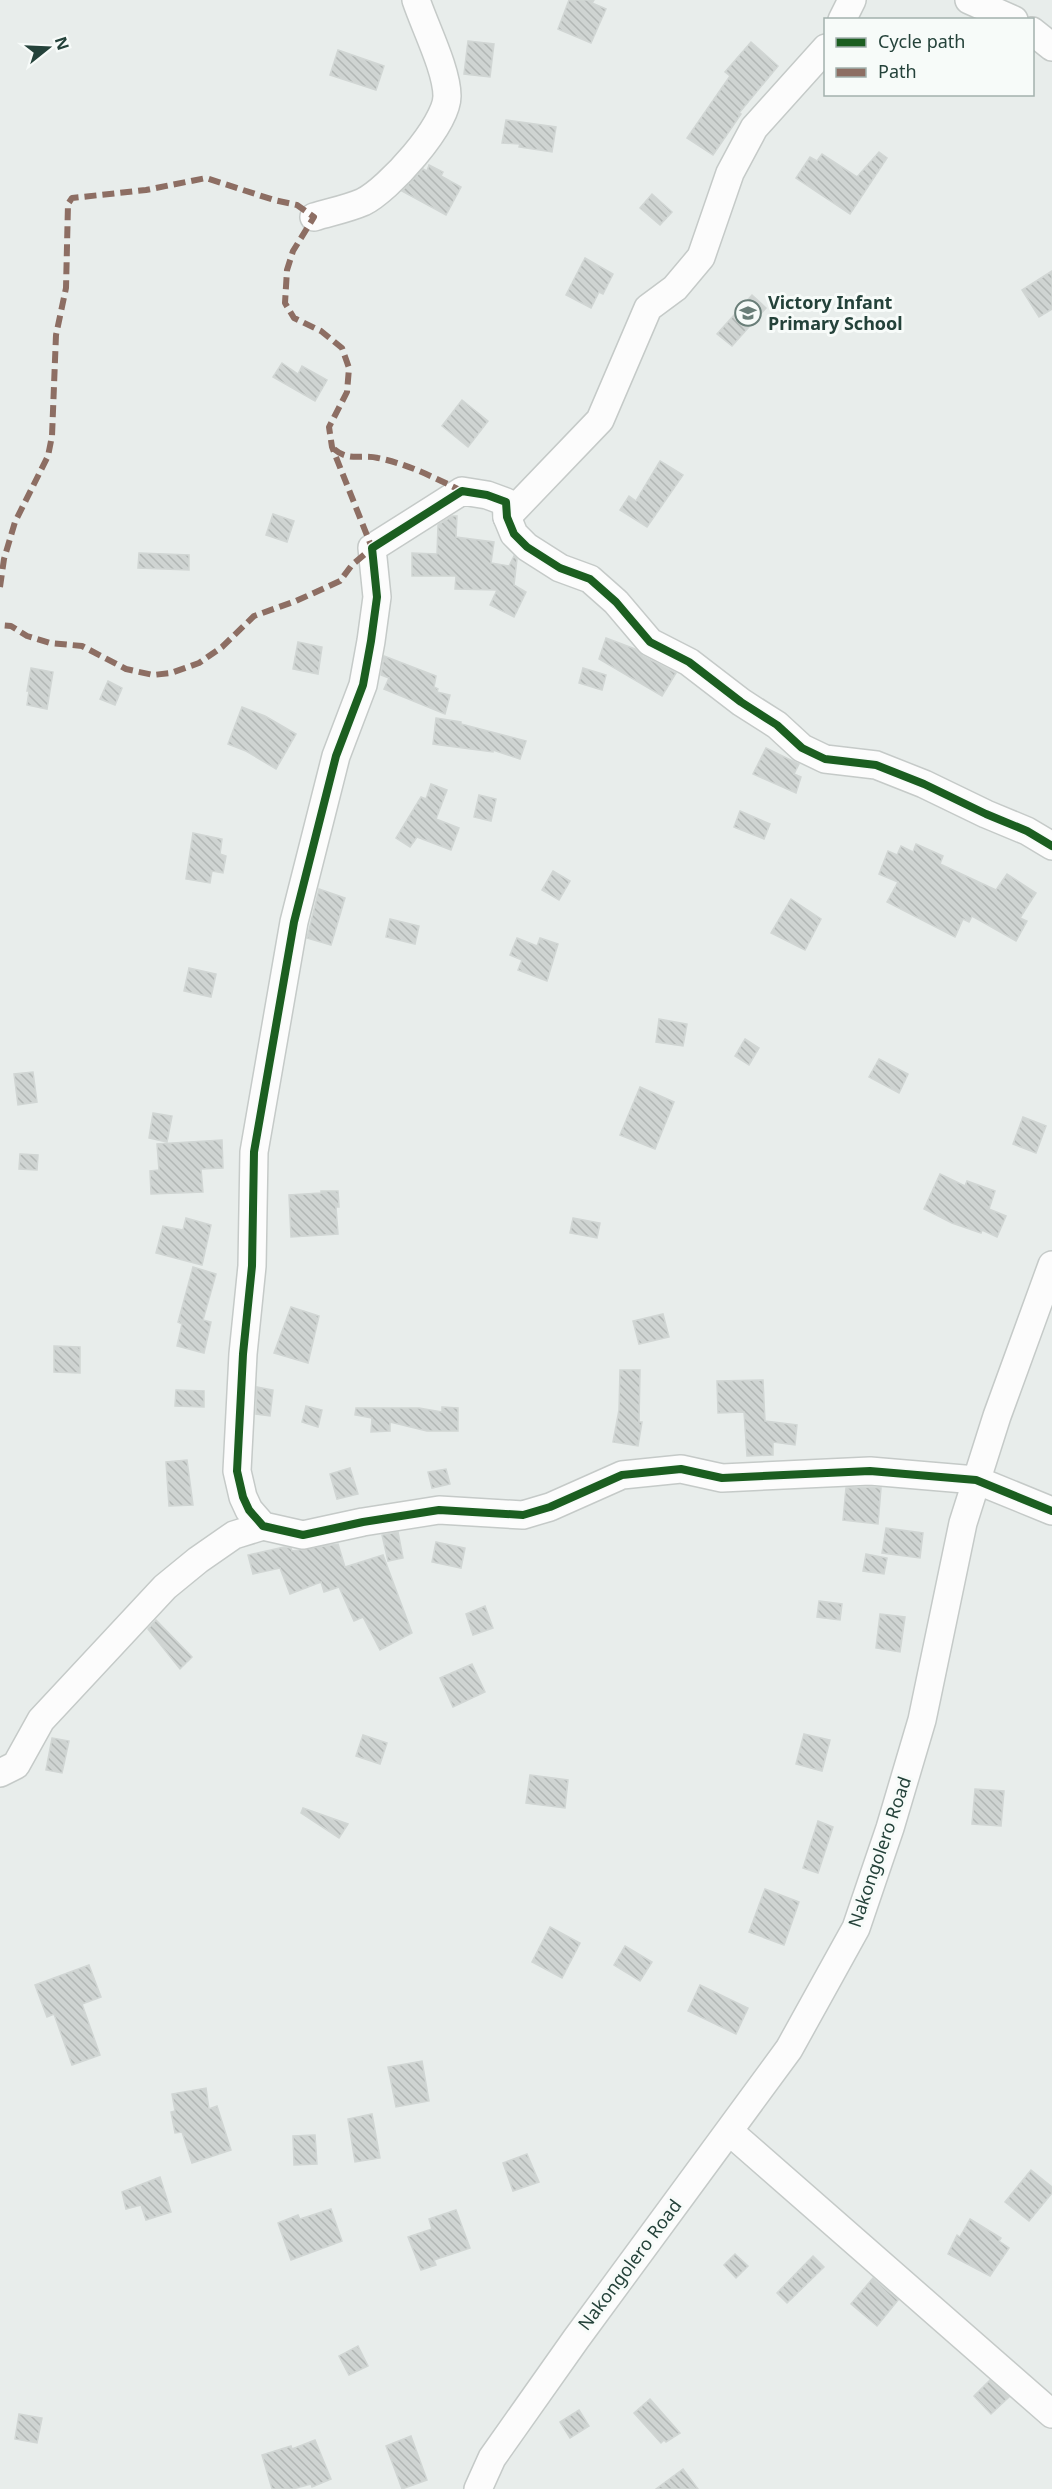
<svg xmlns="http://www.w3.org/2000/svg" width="1052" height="2489" viewBox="0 0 1052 2489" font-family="'Noto Sans',sans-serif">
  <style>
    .building { fill: url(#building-back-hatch); stroke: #d1d6d4; stroke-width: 1.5 }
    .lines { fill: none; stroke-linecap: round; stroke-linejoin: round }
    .minor-casing { stroke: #c5cac8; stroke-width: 30 }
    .minor { stroke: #fcfcfc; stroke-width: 27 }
    .quiet { stroke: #8d6e63; stroke-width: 6; stroke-dasharray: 12 6; stroke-linecap: butt }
    .cycleway-casing { stroke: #f7fbf9; stroke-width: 11 }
    .cycleway { stroke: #1b5e20; stroke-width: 8 }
    .labels { text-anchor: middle; stroke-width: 6; stroke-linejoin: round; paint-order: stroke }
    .poi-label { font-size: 18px; font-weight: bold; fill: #24423a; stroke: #f7fbf9; text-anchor: start }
    .street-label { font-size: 18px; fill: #24423a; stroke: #f7fbf9 }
  </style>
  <defs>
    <pattern id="building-back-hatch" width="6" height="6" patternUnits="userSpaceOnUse" patternTransform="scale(1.5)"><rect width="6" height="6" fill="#cfd4d2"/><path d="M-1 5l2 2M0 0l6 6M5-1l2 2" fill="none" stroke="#b2b7b5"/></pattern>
  </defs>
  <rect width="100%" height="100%" fill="#e8edeb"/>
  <g class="building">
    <polygon points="569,0 594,0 592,3 606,9 591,43 558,29"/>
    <polygon points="468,41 494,44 490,77 464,74"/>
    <polygon points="751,42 778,66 739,113 741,114 713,155 687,138 730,76 725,72"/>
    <polygon points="338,50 384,66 376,90 330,75"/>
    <polygon points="506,120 556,127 552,152 519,147 520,144 502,143"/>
    <polygon points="879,152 887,158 850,214 796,178 810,157 817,161 822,154 857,177"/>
    <polygon points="429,165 443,172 441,176 461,187 446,215 402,191 423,169 427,171"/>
    <polygon points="652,194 672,212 660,225 640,208"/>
    <polygon points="585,258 613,274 603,294 599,292 591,308 566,295"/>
    <polygon points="1052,271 1052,309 1039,317 1022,290"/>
    <polygon points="752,295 766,308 732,346 717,334"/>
    <polygon points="282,363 298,374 302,366 327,380 315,401 273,377"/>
    <polygon points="462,400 488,421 468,447 442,426"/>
    <polygon points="660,461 683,475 647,527 620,510 629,496 636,501"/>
    <polygon points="273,514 294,521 287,542 266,535"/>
    <polygon points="452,516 457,516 456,537 494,542 491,563 509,566 514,556 517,559 514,585 526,592 514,617 490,605 497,590 455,589 456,576 412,576 412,553 437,554 438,525"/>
    <polygon points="139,553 189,555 189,570 138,568"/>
    <polygon points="606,638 635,649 643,656 676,673 662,696 599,659"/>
    <polygon points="298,642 322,647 318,674 293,669"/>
    <polygon points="384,656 436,676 434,687 438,689 437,692 450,695 445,714 384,689 389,678 381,675"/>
    <polygon points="31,668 53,672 47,709 27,705 29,691 27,691"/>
    <polygon points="583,668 606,675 602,690 579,683"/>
    <polygon points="108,681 122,688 115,705 100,699"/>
    <polygon points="242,707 265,716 296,734 276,769 246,751 228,744"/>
    <polygon points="436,718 461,722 461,724 526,741 520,759 493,750 493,752 433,744"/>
    <polygon points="766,748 799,764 794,774 801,777 796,793 753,774"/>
    <polygon points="431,784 447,790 436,819 459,828 451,850 417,837 410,847 396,838 421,797 426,799"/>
    <polygon points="479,795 496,799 491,821 474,817"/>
    <polygon points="740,811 770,824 764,839 734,827"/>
    <polygon points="193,833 222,839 220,854 226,856 223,873 212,871 210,883 186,879"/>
    <polygon points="916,844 943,856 940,864 996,890 1007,874 1036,893 1020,918 1027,921 1016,941 972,916 969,922 963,919 955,937 887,902 898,882 879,874 888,851 897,855 901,846 913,852"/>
    <polygon points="553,871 570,881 559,900 542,890"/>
    <polygon points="319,889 345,898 331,945 307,938"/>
    <polygon points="791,899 821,919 805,950 771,933"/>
    <polygon points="390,919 419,926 415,944 386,937"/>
    <polygon points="517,938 537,946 540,938 558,944 547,981 518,970 522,960 510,955"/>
    <polygon points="189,968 216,974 211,997 184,991"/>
    <polygon points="659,1019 687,1024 683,1046 656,1042"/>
    <polygon points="745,1039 759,1048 749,1065 735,1056"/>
    <polygon points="879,1059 908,1074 899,1093 869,1077"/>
    <polygon points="33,1072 37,1102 18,1105 14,1074"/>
    <polygon points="640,1087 674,1102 655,1149 620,1135"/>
    <polygon points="153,1113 172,1116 167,1142 149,1138"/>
    <polygon points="1023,1117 1046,1126 1036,1153 1013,1144"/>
    <polygon points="222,1140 223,1168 201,1169 203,1192 151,1194 150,1171 159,1170 157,1144"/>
    <polygon points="20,1154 38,1155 37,1170 19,1169"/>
    <polygon points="940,1174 965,1186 967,1181 995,1191 989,1209 1006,1216 997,1237 982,1230 981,1233 952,1223 924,1209"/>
    <polygon points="321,1191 338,1191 339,1207 336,1207 338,1234 291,1237 289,1195 321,1193"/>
    <polygon points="186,1218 211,1225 202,1265 156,1253 163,1226 183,1230"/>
    <polygon points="573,1218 600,1223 597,1238 570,1233"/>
    <polygon points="193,1267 216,1274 203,1320 211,1322 204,1353 177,1346 182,1324 178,1322"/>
    <polygon points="291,1307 319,1316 308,1363 274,1353"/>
    <polygon points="663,1314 669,1337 639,1344 633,1321"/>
    <polygon points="54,1346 80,1347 80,1373 54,1372"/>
    <polygon points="620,1370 640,1370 639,1422 642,1422 638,1446 613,1442 619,1410"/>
    <polygon points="763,1380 765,1421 797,1425 795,1445 773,1442 773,1455 747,1456 744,1412 718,1413 717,1381"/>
    <polygon points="257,1387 273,1390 270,1416 256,1414"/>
    <polygon points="176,1390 204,1391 204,1407 175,1406"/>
    <polygon points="306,1406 322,1410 318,1427 302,1422"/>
    <polygon points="442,1407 458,1408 458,1431 427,1431 390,1422 390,1431 371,1432 372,1418 355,1415 356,1408 419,1408 442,1412"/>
    <polygon points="187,1460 193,1505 169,1506 166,1462"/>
    <polygon points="350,1468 358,1494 337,1499 330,1474"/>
    <polygon points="446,1469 450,1484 432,1488 428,1472"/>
    <polygon points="870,1487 881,1488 878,1524 843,1520 846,1488"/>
    <polygon points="886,1528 923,1533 920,1558 882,1553"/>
    <polygon points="398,1532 403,1558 388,1561 382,1535"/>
    <polygon points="436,1542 465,1548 461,1568 432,1562"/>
    <polygon points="338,1544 345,1567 383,1555 412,1633 380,1650 363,1617 354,1621 339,1587 324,1592 321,1582 290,1594 280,1568 253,1574 248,1555 284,1547 291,1548 292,1551"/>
    <polygon points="866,1554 887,1558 884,1574 863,1571"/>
    <polygon points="819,1601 842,1604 840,1620 817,1617"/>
    <polygon points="485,1606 493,1628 473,1635 466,1614"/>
    <polygon points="880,1614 905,1617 900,1652 876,1648"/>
    <polygon points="156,1620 192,1657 180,1669 148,1629"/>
    <polygon points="472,1664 485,1692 453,1707 440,1678"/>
    <polygon points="804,1734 830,1740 822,1771 796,1764"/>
    <polygon points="363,1735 387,1743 380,1764 356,1756"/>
    <polygon points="52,1738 69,1741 62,1773 46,1770"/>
    <polygon points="530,1775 568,1780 565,1808 526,1803"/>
    <polygon points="975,1789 1004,1791 1001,1826 972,1824"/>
    <polygon points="303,1808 348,1824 339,1838 301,1813"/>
    <polygon points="818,1821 833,1827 818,1873 803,1868"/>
    <polygon points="765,1889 799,1902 784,1945 749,1932"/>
    <polygon points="550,1927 580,1943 562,1978 532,1962"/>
    <polygon points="625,1946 652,1962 640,1981 614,1965"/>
    <polygon points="89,1965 101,1997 82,2004 100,2055 72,2065 54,2014 47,2017 35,1985"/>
    <polygon points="700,1985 748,2008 736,2034 688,2011"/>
    <polygon points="422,2061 429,2101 396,2107 388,2067"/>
    <polygon points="206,2088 209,2109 217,2106 231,2150 192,2163 182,2132 175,2133 171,2112 175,2111 172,2094"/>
    <polygon points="372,2114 380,2158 355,2162 348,2119"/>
    <polygon points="315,2135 317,2164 294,2165 293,2136"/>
    <polygon points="527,2154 539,2182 513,2191 503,2163"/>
    <polygon points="1031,2170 1052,2187 1052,2193 1029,2221 1005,2202"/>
    <polygon points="160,2177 171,2212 146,2220 141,2205 126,2209 122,2192"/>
    <polygon points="331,2209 342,2241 291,2260 278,2223 298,2215 300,2219"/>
    <polygon points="456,2210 470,2248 434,2260 436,2265 421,2270 408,2237 432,2229 429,2219"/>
    <polygon points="970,2219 1001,2238 999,2241 1009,2248 990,2276 948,2254 957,2235 960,2237"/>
    <polygon points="735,2254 748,2266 736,2278 724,2265"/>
    <polygon points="813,2256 824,2267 787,2303 777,2293"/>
    <polygon points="873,2278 898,2300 877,2326 851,2304"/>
    <polygon points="358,2346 368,2366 349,2375 339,2356"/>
    <polygon points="990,2380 1009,2397 991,2414 974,2396"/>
    <polygon points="650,2399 680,2433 666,2442 664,2440 661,2443 634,2413"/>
    <polygon points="579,2410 589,2426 570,2438 560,2422"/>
    <polygon points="19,2414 42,2418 37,2443 15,2439"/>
    <polygon points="411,2436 427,2480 402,2489 386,2446"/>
    <polygon points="315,2440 331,2479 312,2487 311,2484 293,2489 272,2489 262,2455 291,2446 292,2449"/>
    <polygon points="683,2469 698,2489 656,2489"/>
  </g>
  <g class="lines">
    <g class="minor-casing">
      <g id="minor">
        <polyline points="969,0 1014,20"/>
        <polyline points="842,20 852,0"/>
        <polyline points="1032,31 1052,47"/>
        <path d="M 314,217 C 330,212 347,209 363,202 C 388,190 447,125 447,96 C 447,70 425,27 416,0"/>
        <polyline points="507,517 600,420 648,308 675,288 701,257 730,173 754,128 826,48"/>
        <polyline points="1052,846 1027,831 986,814 924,784 876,765 825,759 802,748 777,725 741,702 689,662 650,642 616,602 590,579 560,568 527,547 514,534 507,517 506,502 487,495 462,491 372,548 377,597 371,641 363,685 336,756 294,922 254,1152 252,1266 243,1354 237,1471 243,1497 249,1510 263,1526 303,1535 363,1522 439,1510 523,1515 550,1507 622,1475 681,1469 722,1478 870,1471 976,1480 1052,1511"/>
        <polyline points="0,1773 16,1765 41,1720 165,1587 198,1560 234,1535 263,1526"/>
        <polyline points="730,2132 1052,2414"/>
        <polyline points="478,2489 492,2458 576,2339 789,2049 856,1928 890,1828 922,1720 963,1523 997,1416 1052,1265"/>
      </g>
    </g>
    <use href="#minor" class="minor"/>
    <g class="quiet">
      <path d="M 334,449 C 349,462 361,454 378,458 C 408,464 435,478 462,491"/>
      <polyline points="0,587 4,559 15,522 48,456 52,436 56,335 66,288 68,204 72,198 146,190 206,178 274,200 297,205 314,217 293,251 287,270 285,303 294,318 321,331 342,348 349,368 347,392 329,427 332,447 372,548 352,565 340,581 296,601 254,616 222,647 199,663 171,673 153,675 126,669 82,646 50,643 27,636 11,626 0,625"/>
    </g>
    <g class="cycleway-casing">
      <polyline id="cycleway" points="1052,846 1027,831 986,814 924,784 876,765 825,759 802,748 777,725 741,702 689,662 650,642 616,602 590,579 560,568 527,547 514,534 507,517 506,502 487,495 462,491 372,548 377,597 371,641 363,685 336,756 294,922 254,1152 252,1266 243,1354 237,1471 243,1497 249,1510 263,1526 303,1535 363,1522 439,1510 523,1515 550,1507 622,1475 681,1469 722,1478 870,1471 976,1480 1052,1511"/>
    </g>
    <use href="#cycleway" class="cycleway"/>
  </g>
  <defs>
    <g id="school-ring" transform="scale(1.35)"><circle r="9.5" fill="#f7fbf9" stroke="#697e78" stroke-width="1.5"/><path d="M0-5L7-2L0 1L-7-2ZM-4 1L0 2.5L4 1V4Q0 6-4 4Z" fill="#697e78"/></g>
  </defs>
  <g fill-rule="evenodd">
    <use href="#school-ring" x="748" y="313"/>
  </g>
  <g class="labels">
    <g class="poi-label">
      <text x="768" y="309">Victory Infant<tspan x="768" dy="21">Primary School</tspan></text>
    </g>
    <g class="street-label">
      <text transform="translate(880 1852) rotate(-71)" y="6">Nakongolero Road</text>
      <text transform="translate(630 2265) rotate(-53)" y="6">Nakongolero Road</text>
    </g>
  </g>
  <rect x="824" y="18" width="210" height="78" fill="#f7fbf9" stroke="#a3b1ad" stroke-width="1.5"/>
  <rect x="836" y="38" width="30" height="9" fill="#1b5e20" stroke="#a3b1ad" stroke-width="1.5"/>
  <text x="878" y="48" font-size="18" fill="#24423a">Cycle path</text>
  <rect x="836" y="68" width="30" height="9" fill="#8d6e63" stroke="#a3b1ad" stroke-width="1.5"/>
  <text x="878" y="78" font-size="18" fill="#24423a">Path</text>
  <g transform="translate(48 48) rotate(72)" stroke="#f7fbf9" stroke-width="4.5" paint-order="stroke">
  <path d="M0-4.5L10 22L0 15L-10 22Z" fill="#24423a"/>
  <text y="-9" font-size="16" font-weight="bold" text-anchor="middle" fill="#24423a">N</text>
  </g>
</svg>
